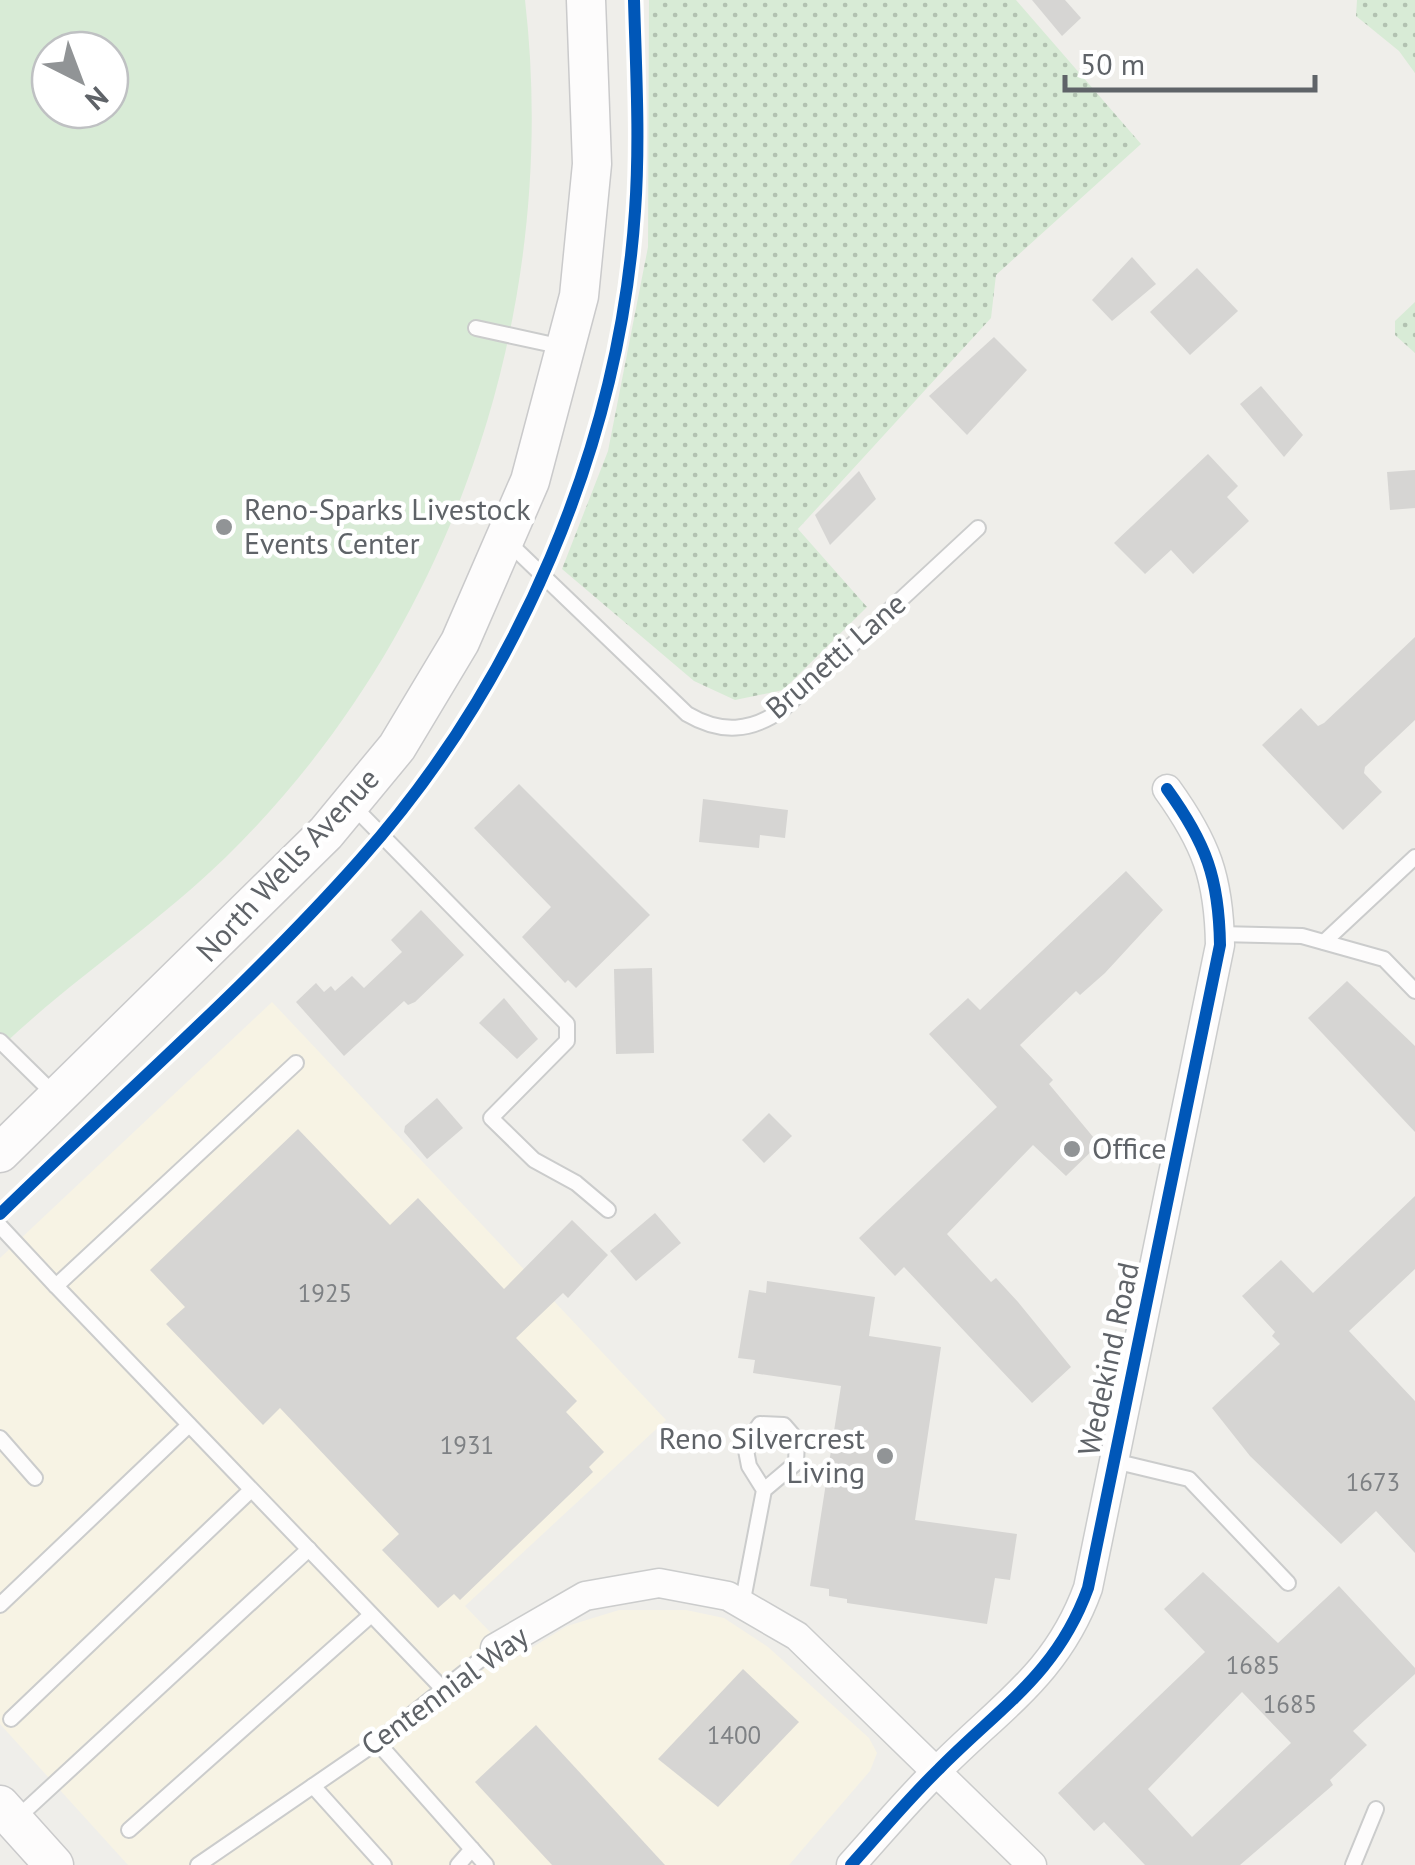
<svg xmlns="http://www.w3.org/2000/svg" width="1415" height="1865" viewBox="0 0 1415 1865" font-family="'PT Sans',sans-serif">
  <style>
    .commercial { fill: #f7f3e4 }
    .grass { fill: url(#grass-dots) }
    .garden { fill: #d8ebd6; fill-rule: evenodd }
    .building { fill: #d6d5d3; fill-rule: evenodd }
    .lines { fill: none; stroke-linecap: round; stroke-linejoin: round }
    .service-casing { stroke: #cbcccc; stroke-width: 18 }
    .minor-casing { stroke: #cbcccc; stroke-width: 31 }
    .secondary-casing { stroke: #cacacb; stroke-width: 41 }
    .service { stroke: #fdfcfc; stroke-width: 14 }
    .minor { stroke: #fdfcfc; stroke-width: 28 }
    .secondary { stroke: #fdfcfc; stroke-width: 38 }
    .cycleway-casing { stroke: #fff; stroke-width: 19 }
    .cycleway { stroke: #0057b8; stroke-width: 12 }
    .poi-dot { fill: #919496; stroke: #fff; stroke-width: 4 }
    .labels { text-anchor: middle; stroke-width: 9; stroke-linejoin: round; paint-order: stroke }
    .number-label { font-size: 25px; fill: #7e8184 }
    .poi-label { font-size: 30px; fill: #5f6368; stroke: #fff; text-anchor: start }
    .street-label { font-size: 30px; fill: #5f6368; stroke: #fff }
  </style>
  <defs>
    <pattern id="grass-dots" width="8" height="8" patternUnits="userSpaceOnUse" patternTransform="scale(2.5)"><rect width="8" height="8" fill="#d8ebd6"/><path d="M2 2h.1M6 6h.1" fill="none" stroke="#b2c2b1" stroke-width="1.8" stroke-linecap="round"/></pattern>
  </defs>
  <rect width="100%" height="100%" fill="#efeeea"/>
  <polygon class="commercial" points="272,1002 666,1420 465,1606 515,1658 567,1626 619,1610 686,1610 724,1618 768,1647 869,1738 877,1753 870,1771 789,1865 128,1865 0,1724 0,1258"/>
  <g class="grass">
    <polygon points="649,0 1016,0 1141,144 996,275 991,318 798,529 867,607 783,690 735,700 694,681 562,569 608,451 648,247"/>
    <polygon points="1357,0 1415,0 1415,73 1399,51 1356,16"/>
    <polygon points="1415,302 1415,353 1395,335 1395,321"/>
  </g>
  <path class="garden" d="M 0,0 L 525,0 C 561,312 452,636 226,857 C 155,926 71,980 0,1048 ZM 50,50 L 110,50 L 110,110 L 50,110 Z"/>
  <g class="building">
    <polygon points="1032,0 1065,0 1081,18 1062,36"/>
    <polygon points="1132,257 1156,284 1112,321 1092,300"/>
    <polygon points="1197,268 1238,311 1190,355 1150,312"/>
    <polygon points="994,337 1027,370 967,435 929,396"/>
    <polygon points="1261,386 1303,435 1284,457 1240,404"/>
    <polygon points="1208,454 1238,486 1227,497 1249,521 1193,574 1171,550 1145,574 1114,543"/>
    <polygon points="1415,470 1415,508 1390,510 1387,472"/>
    <polygon points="859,471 876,499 830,545 815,515"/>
    <polygon points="1415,637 1415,720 1365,767 1364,773 1382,792 1343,830 1262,745 1301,708 1318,726 1324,723"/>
    <polygon points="519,784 650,915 576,988 568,980 565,983 522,937 551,907 474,828"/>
    <polygon points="703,799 788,810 785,838 760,835 759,848 699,842"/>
    <polygon points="1126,871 1163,910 1105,973 1080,995 1076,991 1020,1045 1053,1080 1049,1084 1099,1144 1066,1176 1033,1145 947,1234 991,1282 996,1278 1018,1302 1071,1367 1032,1403 904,1267 895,1276 859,1238 997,1107 929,1034 968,998 980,1010"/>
    <polygon points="421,910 464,955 415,1002 408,1005 404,1001 344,1056 296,1002 316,983 324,992 331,986 335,991 352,976 364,988 402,952 391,940"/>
    <polygon points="652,968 654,1053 616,1054 614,969"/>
    <polygon points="1347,981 1415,1046 1415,1132 1308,1018"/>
    <polygon points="504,998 538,1039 517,1059 479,1023"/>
    <polygon points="437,1098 463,1128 427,1159 404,1132 405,1126"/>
    <polygon points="769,1113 792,1136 764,1163 742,1140"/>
    <polygon points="298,1129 390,1225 418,1198 504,1289 572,1220 608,1255 568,1298 563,1293 516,1338 577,1401 566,1412 604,1452 589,1467 593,1472 460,1600 454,1594 438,1608 382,1550 399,1534 280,1408 263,1425 166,1324 185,1307 150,1270"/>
    <polygon points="1415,1196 1415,1269 1349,1331 1415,1401 1415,1553 1376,1511 1341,1544 1250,1456 1212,1408 1280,1344 1272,1336 1275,1332 1242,1296 1281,1260 1313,1293"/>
    <polygon points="655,1213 681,1243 636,1281 610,1251"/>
    <polygon points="767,1281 875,1297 869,1336 941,1347 915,1520 1017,1534 1010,1580 995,1578 987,1624 847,1603 847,1599 829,1596 829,1589 810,1586 841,1386 753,1373 755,1360 738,1358 749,1290 766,1293"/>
    <path d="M 1203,1572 L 1278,1643 L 1339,1586 L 1415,1668 L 1415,1674 L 1353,1731 L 1367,1745 L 1330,1780 L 1333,1785 L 1240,1865 L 1145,1865 L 1104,1822 L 1094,1831 L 1058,1793 L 1205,1652 L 1164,1609 ZM 1242,1692 L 1291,1743 L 1192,1837 L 1148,1789 Z"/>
    <polygon points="743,1669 799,1722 718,1807 658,1759"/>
    <polygon points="536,1725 665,1865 552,1865 475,1782"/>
  </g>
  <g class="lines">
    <g class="service-casing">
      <g id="service">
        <polyline points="476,328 563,347"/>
        <path d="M 508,542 L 687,714 C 721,734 751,732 783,709 L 978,528"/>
        <polyline points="352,805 567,1024 567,1041 491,1118 534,1160 576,1183 608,1210"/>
        <polyline points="1219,934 1302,936 1384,959 1415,991"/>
        <polyline points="1324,942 1415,857"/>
        <polyline points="0,1041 56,1096"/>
        <polyline points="296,1063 56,1286 443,1689"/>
        <polyline points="0,1226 56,1286"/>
        <polyline points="0,1438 35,1478"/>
        <polyline points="1114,1461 1189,1479 1288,1583"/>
        <polyline points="0,1605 189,1425"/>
        <polyline points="742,1605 764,1490 749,1466 745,1445 760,1424 784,1425 797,1440 796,1463 764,1490"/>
        <polyline points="11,1719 251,1490"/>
        <polyline points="377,1742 486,1865"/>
        <polyline points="313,1786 384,1865"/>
        <polyline points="15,1820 309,1549"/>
        <polyline points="129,1830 371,1615"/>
        <polyline points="198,1865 377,1742 495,1648"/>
        <polyline points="458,1865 472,1849"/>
        <polyline points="1353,1865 1376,1809"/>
      </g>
    </g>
    <g class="minor-casing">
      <g id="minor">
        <polyline points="495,1648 585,1596 659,1583 728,1596 797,1636 1032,1865"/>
        <path d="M 851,1865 C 880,1833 908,1799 939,1769 C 1000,1707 1057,1674 1088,1588 L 1220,945 C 1219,878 1206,843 1167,789"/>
      </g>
    </g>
    <g class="secondary-casing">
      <g id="secondary">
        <polyline points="0,1153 326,833 397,747 460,642 530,481 579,296 592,164 586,0"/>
        <polyline points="0,1805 54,1865"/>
      </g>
    </g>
    <use href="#service" class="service"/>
    <use href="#minor" class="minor"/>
    <use href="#secondary" class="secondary"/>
    <g class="cycleway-casing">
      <g id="cycleway">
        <path d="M 0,1214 C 120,1097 249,985 360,860 C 517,684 619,447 635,211 C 640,141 636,70 634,0"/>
        <path d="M 851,1865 C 880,1833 908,1799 939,1769 C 1000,1707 1057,1674 1088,1588 L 1220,945 C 1219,878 1206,843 1167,789"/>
      </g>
    </g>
    <use href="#cycleway" class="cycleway"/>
  </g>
  <g class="poi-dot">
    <circle cx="224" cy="527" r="10"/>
    <circle cx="1072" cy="1149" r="10"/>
    <circle cx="885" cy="1456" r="10"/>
  </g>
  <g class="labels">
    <g class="number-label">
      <text x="325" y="1302">1925</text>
      <text x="467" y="1454">1931</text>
      <text x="1373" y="1491">1673</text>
      <text x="1253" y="1674">1685</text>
      <text x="1290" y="1713">1685</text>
      <text x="734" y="1744">1400</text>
    </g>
    <g class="poi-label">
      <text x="244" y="520">Reno-Sparks Livestock<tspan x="244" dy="34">Events Center</tspan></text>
      <text x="1092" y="1159">Office</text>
      <text x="865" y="1449" text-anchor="end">Reno Silvercrest<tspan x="865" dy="34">Living</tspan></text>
    </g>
    <g class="street-label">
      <text transform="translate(836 656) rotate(-41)" y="10">Brunetti Lane</text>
      <text transform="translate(288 865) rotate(-47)" y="10">North Wells Avenue</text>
      <text transform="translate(1109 1359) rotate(-78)" y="10">Wedekind Road</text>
      <text transform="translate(445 1691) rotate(-36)" y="10">Centennial Way</text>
    </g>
  </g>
  <g transform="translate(80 80) rotate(138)"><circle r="48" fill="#ffffff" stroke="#bfc1c3" stroke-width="2.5"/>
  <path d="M0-8L18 38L0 25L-18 38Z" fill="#919496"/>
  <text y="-15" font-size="28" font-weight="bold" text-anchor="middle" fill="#5f6368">N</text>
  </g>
  <path d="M1065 75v15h250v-15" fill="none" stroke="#5f6368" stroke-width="5"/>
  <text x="1080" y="75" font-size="30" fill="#5f6368" stroke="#ffffff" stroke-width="8" paint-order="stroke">50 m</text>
</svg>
